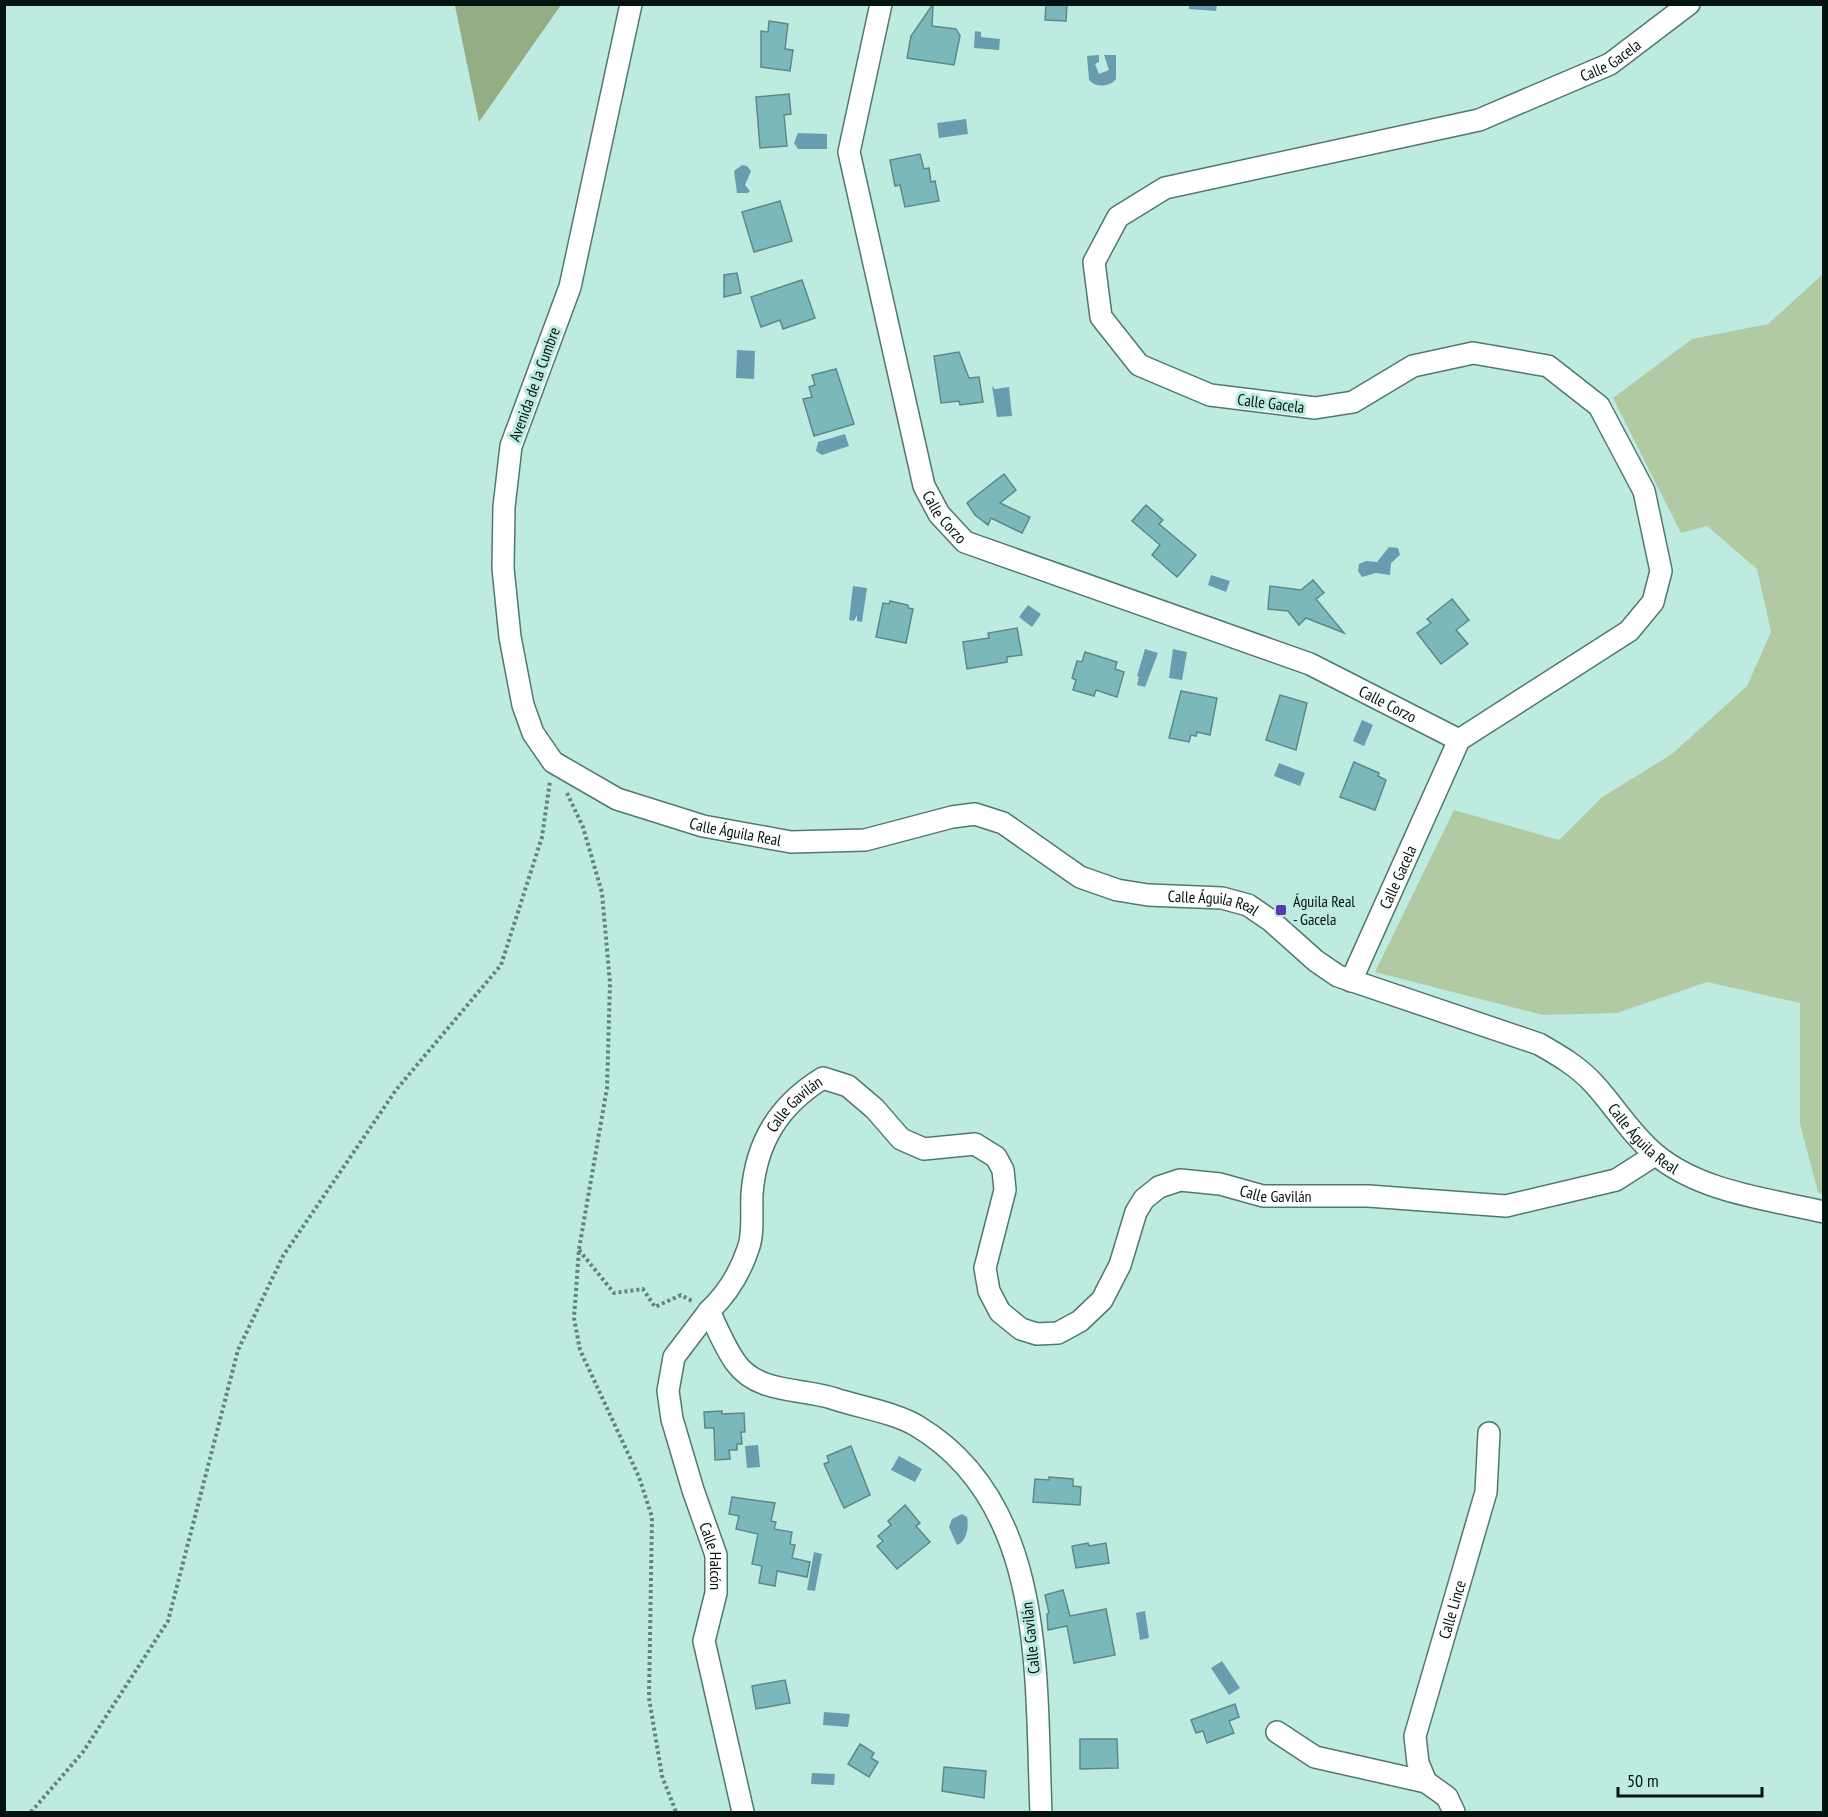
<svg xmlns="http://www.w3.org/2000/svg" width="1828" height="1817" viewBox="0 0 1828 1817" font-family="'PT Sans Narrow',sans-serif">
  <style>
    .green { fill: #b2caa4 }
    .forest { fill: #94ad85 }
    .water { fill: #679daf }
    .building { fill: #7bb8bb; stroke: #5c898b; stroke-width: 1.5 }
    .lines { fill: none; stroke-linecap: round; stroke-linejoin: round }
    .minor-casing { stroke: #4f796f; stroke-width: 24 }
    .path { stroke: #64837c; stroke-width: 4; stroke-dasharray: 3 3; stroke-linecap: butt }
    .minor { stroke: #fff; stroke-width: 21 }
    .poi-dot { fill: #5639b1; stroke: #beebe0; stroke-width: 2 }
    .labels { text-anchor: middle; stroke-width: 6; stroke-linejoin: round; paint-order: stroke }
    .street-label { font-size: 16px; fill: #03130f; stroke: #beebe0 }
    .poi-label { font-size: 16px; fill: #03130f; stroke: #beebe0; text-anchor: start }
  </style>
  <rect width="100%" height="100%" fill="#beebe0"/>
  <polygon class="green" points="1823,274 1823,1195 1818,1192 1800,1124 1800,1003 1707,982 1617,1013 1543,1015 1375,972 1454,810 1559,840 1601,798 1672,754 1747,686 1771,632 1757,569 1707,526 1681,533 1613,398 1692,339 1768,324"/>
  <polygon class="forest" points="454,5 561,5 479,122 455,6"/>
  <g class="water">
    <polygon points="1189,5 1217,5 1216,11 1189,9"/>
    <polygon points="975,31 981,32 981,37 1000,39 999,50 974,48"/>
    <path d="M 1099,55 L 1099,62 L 1095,64 L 1099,74 L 1109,70 L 1104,55 L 1116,55 L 1116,79 C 1110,87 1096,88 1089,80 L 1087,56 Z"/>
    <polygon points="966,119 968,134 939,138 937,123"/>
    <polygon points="798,133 827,134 827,149 798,149 794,143"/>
    <polygon points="742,165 747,166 751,171 745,185 750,191 748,193 737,193 734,171"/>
    <polygon points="737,350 755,351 754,379 736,378"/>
    <polygon points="992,386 995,389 1009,387 1012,416 997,417"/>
    <polygon points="845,434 849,446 822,455 816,451 818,442"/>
    <polygon points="1389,547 1398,548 1400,555 1391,563 1390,575 1376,573 1362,577 1358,571 1359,564 1366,561 1377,562"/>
    <polygon points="1211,575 1230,581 1226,592 1208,585"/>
    <polygon points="853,586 867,588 862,622 857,621 857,615 854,621 849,620"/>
    <polygon points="1028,605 1041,614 1032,627 1019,617"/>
    <polygon points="1145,649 1158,653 1145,687 1137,685 1139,677 1137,676"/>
    <polygon points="1173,649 1187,652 1182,680 1169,678"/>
    <polygon points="1362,720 1373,725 1364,746 1353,741"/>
    <polygon points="1279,763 1305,773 1300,786 1274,776"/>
    <polygon points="758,1445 760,1467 747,1468 745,1446"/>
    <polygon points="899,1456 922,1469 915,1482 891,1470"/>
    <path d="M 962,1514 L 967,1517 C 969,1527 967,1541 957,1545 L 949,1527 L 952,1519 Z"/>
    <polygon points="814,1552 822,1554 815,1591 807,1590"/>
    <polygon points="1145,1611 1149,1638 1140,1640 1136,1613"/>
    <polygon points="1222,1661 1240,1688 1229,1695 1211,1668"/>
    <polygon points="824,1712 850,1714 848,1727 823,1725"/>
    <polygon points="812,1773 835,1774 834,1785 811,1784"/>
  </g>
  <g class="building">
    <polygon points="933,4 932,26 956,29 960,36 954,65 907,58 911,36"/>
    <polygon points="1046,4 1067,4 1066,21 1045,20"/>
    <polygon points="769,21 788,24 785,49 793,50 790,71 761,67 761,31 768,32"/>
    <polygon points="789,94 791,114 784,115 787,146 760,148 756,97"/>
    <polygon points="920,154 924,169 929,168 931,182 935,181 939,201 905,207 900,185 895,186 890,160"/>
    <polygon points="780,201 792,241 754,252 742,212"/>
    <polygon points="737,273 741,293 724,297 724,275"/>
    <polygon points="802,280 815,318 783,329 780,320 761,327 751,297"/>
    <polygon points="959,352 969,378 979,377 983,402 960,405 959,401 941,403 934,356"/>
    <polygon points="836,369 854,424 814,436 803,399 812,397 809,387 815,385 812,375"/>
    <polygon points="1004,474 1016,490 1000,503 1030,517 1022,533 991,518 988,525 975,515 967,503"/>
    <polygon points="1146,505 1163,520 1159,524 1196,555 1177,577 1152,555 1160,545 1132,521"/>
    <polygon points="1313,580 1324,593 1316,599 1344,633 1306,618 1299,625 1288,611 1268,609 1270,586 1301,590"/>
    <polygon points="1452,599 1469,620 1456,630 1468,644 1441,664 1417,633 1431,623 1427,619"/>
    <polygon points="890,601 908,605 908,608 913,609 906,643 876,637 883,603 889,604"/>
    <polygon points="1017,628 1022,655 1007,657 1007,662 967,669 963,642 989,638 988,633"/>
    <polygon points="1085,652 1117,662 1115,669 1124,672 1117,697 1096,690 1094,696 1073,690 1076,680 1072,678 1077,661 1082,662"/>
    <polygon points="1181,691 1217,698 1210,735 1197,732 1196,736 1191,735 1189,742 1169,738"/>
    <polygon points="1280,695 1307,703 1296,750 1266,740"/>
    <polygon points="1354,762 1379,773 1378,776 1386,780 1375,810 1340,797"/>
    <polygon points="722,1411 722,1414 744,1413 745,1432 741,1432 742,1444 737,1444 737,1450 729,1450 730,1459 715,1460 714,1428 705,1428 704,1412"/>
    <polygon points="851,1446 870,1495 844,1508 824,1464 829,1462 827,1456"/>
    <polygon points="1049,1477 1073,1479 1073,1486 1081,1487 1080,1505 1033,1502 1035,1479 1049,1480"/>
    <polygon points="732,1497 775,1503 771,1521 776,1522 774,1529 792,1532 790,1544 795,1545 792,1558 810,1562 807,1577 777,1571 775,1586 759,1583 762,1566 752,1564 758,1534 736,1529 739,1516 729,1514"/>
    <polygon points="905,1505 920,1523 916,1526 930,1542 897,1569 877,1546 883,1541 878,1536 891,1525 888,1521"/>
    <polygon points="1088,1543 1089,1546 1106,1543 1109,1563 1076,1568 1072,1546"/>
    <polygon points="1063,1590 1070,1616 1106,1609 1115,1655 1074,1663 1067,1626 1048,1630 1047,1614 1049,1613 1045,1595"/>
    <polygon points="785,1680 790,1703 756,1709 752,1686"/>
    <polygon points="1235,1704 1239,1717 1229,1721 1234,1733 1207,1743 1203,1731 1196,1733 1191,1720"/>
    <polygon points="1080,1739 1117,1739 1118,1768 1080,1769"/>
    <polygon points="860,1744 874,1753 871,1758 878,1762 869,1777 848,1764"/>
    <polygon points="944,1767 986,1771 984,1798 942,1791"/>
  </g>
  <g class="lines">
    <g class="minor-casing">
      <g id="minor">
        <path id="s1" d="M 631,4 L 570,287 L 511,446 L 504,507 L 503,568 L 510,637 L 523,705 L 533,733 L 553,762 L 617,799 L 703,826 L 791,842 L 865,840 L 952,817 L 975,814 L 1003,823 L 1080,877 L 1117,890 L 1148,895 L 1222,898 L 1248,905 L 1270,920 L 1316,961 L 1338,976 L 1539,1044 C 1560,1056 1579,1067 1595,1085 C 1615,1107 1631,1134 1655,1154 C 1700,1192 1768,1199 1824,1212"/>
        <path id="s2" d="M 881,4 L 849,152 L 924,486 L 939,514 L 965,542 L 1310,664 L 1459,740"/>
        <path id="s3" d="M 1351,981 L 1459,740 L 1629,631 L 1653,602 L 1661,571 L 1644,491 L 1599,406 L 1548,366 L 1473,353 L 1413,366 L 1353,402 L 1315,408 L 1210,395 L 1139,365 L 1101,317 L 1094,262 L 1118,217 L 1165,188 L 1479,120 L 1610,64 L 1689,4"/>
        <path id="s4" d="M 709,1311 L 674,1357 L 668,1391 L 672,1419 L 693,1490 L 716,1555 L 716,1593 L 704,1641 L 743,1812"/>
        <polyline points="1277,1732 1315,1757 1426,1782"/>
        <path id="s5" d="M 1041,1812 C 1035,1680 1048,1504 917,1426 C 896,1413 859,1407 835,1399 C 803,1388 758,1394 736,1363 C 725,1348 717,1328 709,1311 C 727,1294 740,1273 748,1249 C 754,1234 751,1211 752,1194 C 756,1142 779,1105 823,1078 L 848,1086 L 875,1109 L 901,1139 L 924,1149 L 975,1144 L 996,1157 L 1003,1170 L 1005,1190 L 985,1268 L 989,1291 L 1000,1312 L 1021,1329 L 1037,1334 L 1058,1333 L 1080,1321 L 1102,1300 L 1120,1265 L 1136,1212 L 1144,1199 L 1159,1187 L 1180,1180 L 1220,1184 L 1263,1196 L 1368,1196 L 1506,1206 L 1616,1180 L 1655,1155"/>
        <path id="s6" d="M 1454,1812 L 1447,1797 L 1426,1782 L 1418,1763 L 1415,1736 L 1486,1492 L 1489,1433"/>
      </g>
    </g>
    <g class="path">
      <polyline points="567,793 583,827 602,893 610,983 607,1088 579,1249 574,1318 580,1350 639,1477 652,1517 649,1698 662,1776 676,1812"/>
      <polyline points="579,1250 614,1293 643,1289 655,1307 681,1295 692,1301"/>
      <polyline points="31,1812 83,1752 168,1621 238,1350 283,1256 396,1090 501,965 542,837 550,781"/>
    </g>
    <use href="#minor" class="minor"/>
  </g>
  <rect class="poi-dot" x="1275" y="904" width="12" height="12" rx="3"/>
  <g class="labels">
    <g class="street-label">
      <text dy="6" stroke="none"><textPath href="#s3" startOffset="1896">Calle Gacela</textPath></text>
      <text transform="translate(534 384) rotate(-70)" y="6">Avenida de la Cumbre</text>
      <text transform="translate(1271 403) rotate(7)" y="6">Calle Gacela</text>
      <text dy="6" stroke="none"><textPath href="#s2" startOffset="531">Calle Corzo</textPath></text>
      <text dy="6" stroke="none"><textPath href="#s2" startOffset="1017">Calle Corzo</textPath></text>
      <text dy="6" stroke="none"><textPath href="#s1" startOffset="982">Calle Águila Real</textPath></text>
      <text dy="6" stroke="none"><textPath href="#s3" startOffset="114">Calle Gacela</textPath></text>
      <text dy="6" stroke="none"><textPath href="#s1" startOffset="1486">Calle Águila Real</textPath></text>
      <text dy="6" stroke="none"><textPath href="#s5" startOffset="910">Calle Gavilán</textPath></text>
      <text dy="6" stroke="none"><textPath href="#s1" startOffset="1990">Calle Águila Real</textPath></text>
      <text dy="6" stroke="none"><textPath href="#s5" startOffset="1683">Calle Gavilán</textPath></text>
      <text dy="6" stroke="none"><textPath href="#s4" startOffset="264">Calle Halcón</textPath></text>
      <text dy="6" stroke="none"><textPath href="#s6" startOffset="222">Calle Lince</textPath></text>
      <text transform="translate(1030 1638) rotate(-96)" y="6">Calle Gavilán</text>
    </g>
    <g class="poi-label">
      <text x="1293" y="907">Águila Real<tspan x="1293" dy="18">- Gacela</tspan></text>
    </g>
  </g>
  <rect width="1828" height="1817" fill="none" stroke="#03130f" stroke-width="12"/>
  <path d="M1618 1787v9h144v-9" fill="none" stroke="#03130f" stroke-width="3"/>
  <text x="1627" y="1787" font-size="18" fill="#03130f" stroke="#beebe0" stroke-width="4.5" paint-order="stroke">50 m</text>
</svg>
